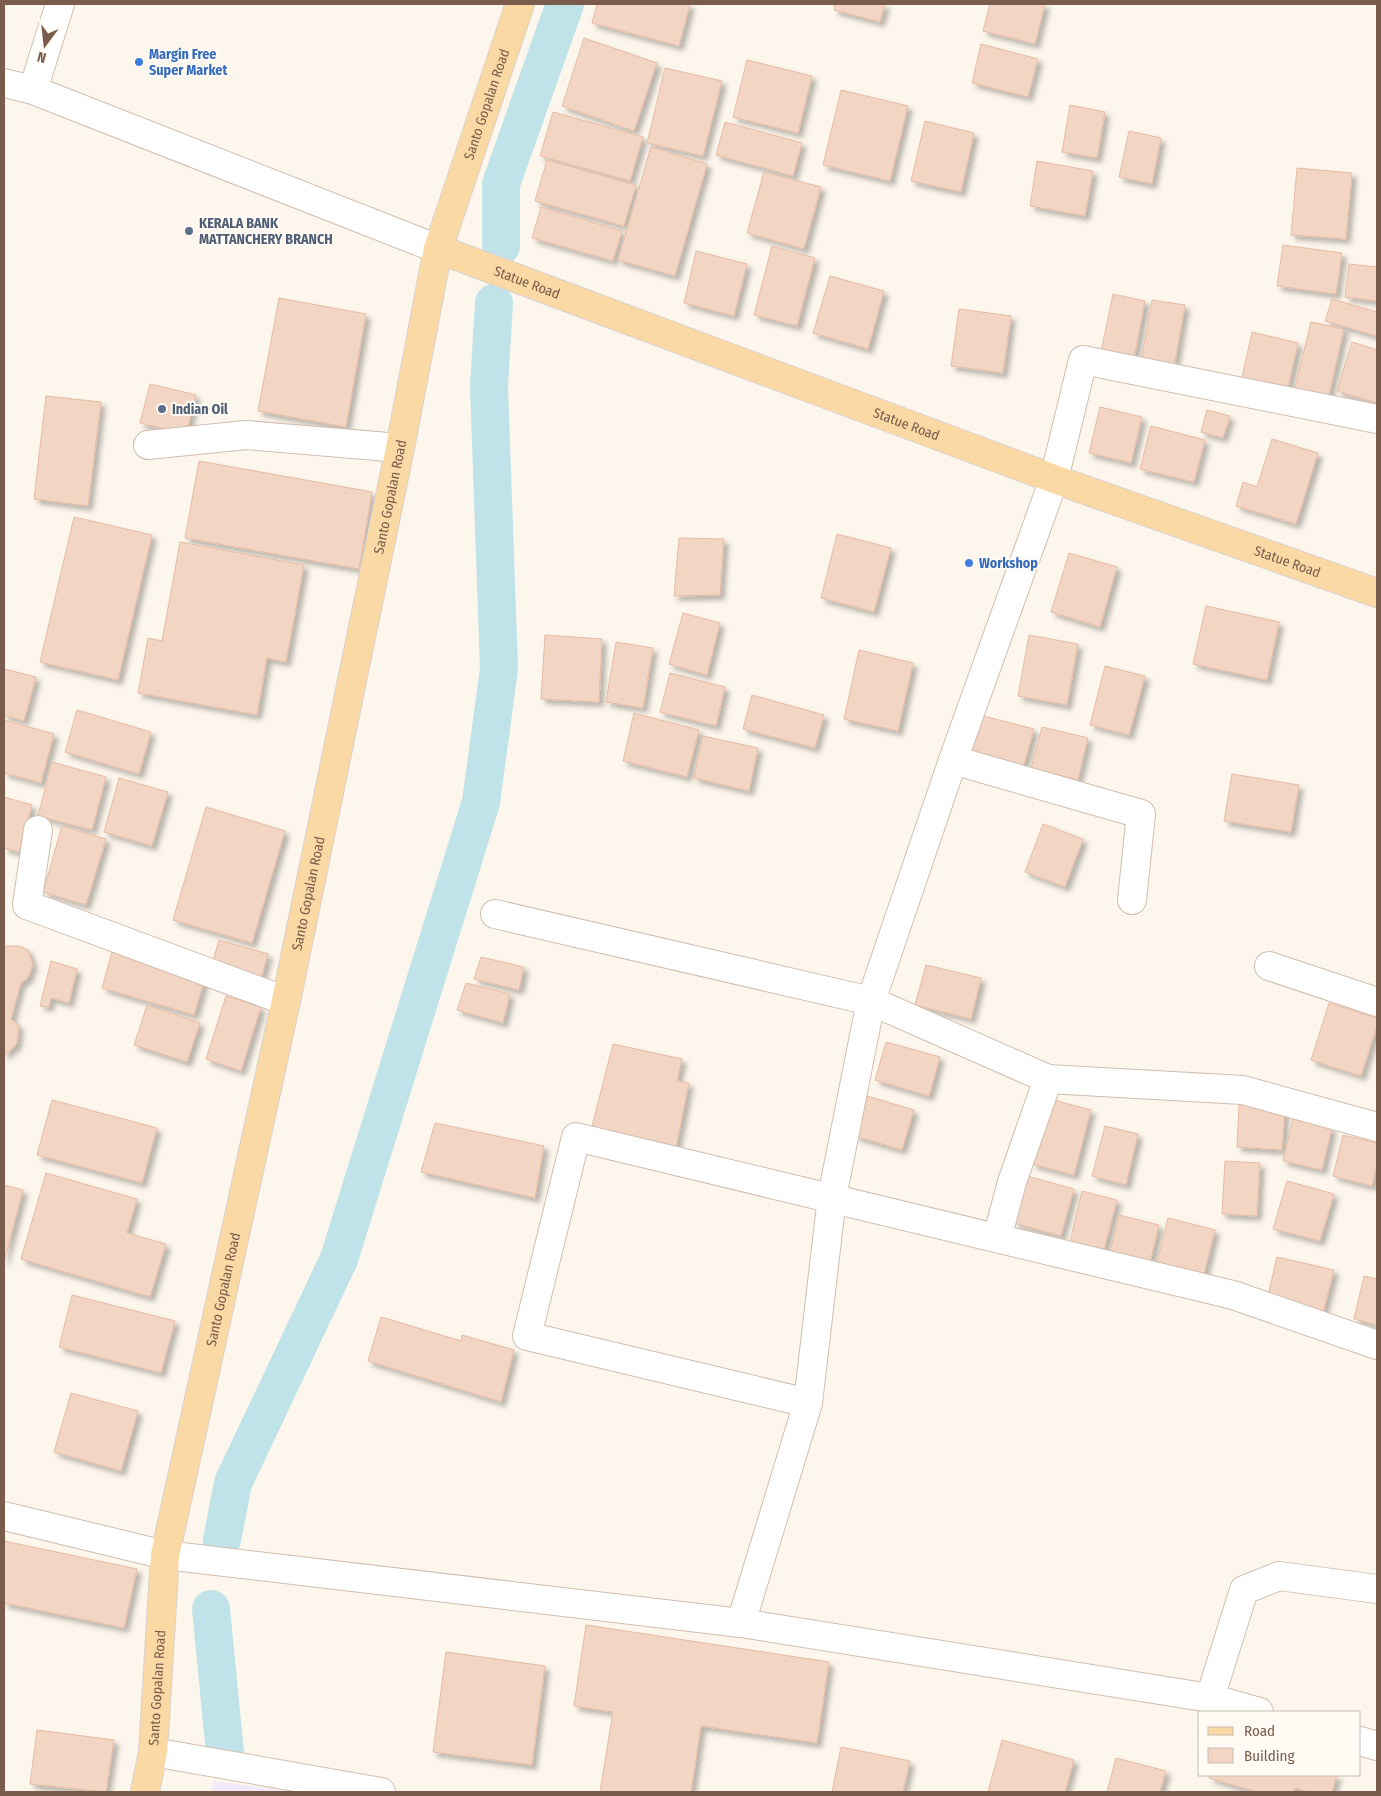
<svg xmlns="http://www.w3.org/2000/svg" width="1381" height="1796" viewBox="0 0 1381 1796" font-family="'Fira Sans Condensed',sans-serif">
  <style>
    .education { fill: #f3e8fa }
    .lines { fill: none; stroke-linecap: round; stroke-linejoin: round }
    .canal { stroke: #bfe3e8; stroke-width: 38 }
    .building { fill: #f3d5c3; stroke: #e6bba3; filter: url(#shadow) }
    .minor-casing { stroke: #d1beb0; stroke-width: 30 }
    .major-casing { stroke: #dad1cd; stroke-width: 30 }
    .minor { stroke: #fff; stroke-width: 28 }
    .major { stroke: #fbd9a5; stroke-width: 28 }
    .shop-dot { fill: #3f7fe0; stroke: #fffaf3; stroke-width: 2 }
    .service-dot { fill: #5c6f8a; stroke: #fffaf3; stroke-width: 2 }
    .labels { text-anchor: middle; stroke-width: 4; stroke-linejoin: round; paint-order: stroke }
    .shop-label { font-size: 14px; font-weight: bold; fill: #366cbe; stroke: #fffaf3; text-anchor: start }
    .street-label { font-size: 14px; fill: #7a5c4d; stroke: #fffaf3 }
    .service-label { font-size: 14px; font-weight: bold; fill: #4e5e75; stroke: #fffaf3; text-anchor: start }
  </style>
  <defs>
    <filter id="shadow"><feDropShadow dx="4.5" dy="4.5" stdDeviation="2.5" flood-color="#0004"/></filter>
  </defs>
  <rect width="100%" height="100%" fill="#fdf6ec"/>
  <polygon class="education" points="214,1781 292,1792 211,1792"/>
  <g class="lines">
    <g class="canal">
      <polyline points="501,246 501,184 565,4"/>
      <polyline points="222,1540 233,1483 339,1259 481,802 499,669 489,386 494,303"/>
      <polyline points="211,1609 225,1753"/>
    </g>
  </g>
  <g class="building">
    <polygon points="597,4 690,4 679,46 592,23"/>
    <polygon points="835,4 885,4 880,22 834,10"/>
    <polygon points="990,4 1045,4 1035,44 983,31"/>
    <polygon points="584,38 657,63 634,131 562,106"/>
    <polygon points="981,44 1038,59 1028,97 972,83"/>
    <polygon points="747,60 812,76 798,133 733,117"/>
    <polygon points="665,68 722,81 703,156 647,143"/>
    <polygon points="841,90 908,106 890,181 823,165"/>
    <polygon points="1070,105 1105,112 1097,158 1062,152"/>
    <polygon points="553,112 643,137 630,181 540,156"/>
    <polygon points="925,121 974,133 961,192 911,181"/>
    <polygon points="725,122 802,143 793,176 716,155"/>
    <polygon points="1129,131 1161,138 1152,184 1119,177"/>
    <polygon points="651,147 707,164 675,276 618,260"/>
    <polygon points="547,160 636,185 624,226 535,201"/>
    <polygon points="1037,161 1093,171 1085,216 1030,206"/>
    <polygon points="1297,168 1352,173 1346,239 1291,235"/>
    <polygon points="764,172 821,187 804,249 747,233"/>
    <polygon points="541,207 622,231 613,261 532,238"/>
    <polygon points="1283,245 1342,253 1336,294 1277,286"/>
    <polygon points="772,246 815,258 797,326 754,315"/>
    <polygon points="696,251 747,264 734,316 684,303"/>
    <polygon points="1349,264 1377,267 1377,301 1345,297"/>
    <polygon points="830,276 884,291 868,349 813,333"/>
    <polygon points="1113,294 1145,301 1134,359 1101,352"/>
    <polygon points="279,298 366,314 346,427 258,411"/>
    <polygon points="1332,299 1377,312 1377,336 1325,321"/>
    <polygon points="1152,300 1185,305 1174,368 1141,362"/>
    <polygon points="959,309 1011,316 1003,373 951,366"/>
    <polygon points="1311,322 1344,329 1327,404 1293,396"/>
    <polygon points="1252,332 1298,343 1287,392 1241,382"/>
    <polygon points="1352,342 1377,350 1377,403 1337,391"/>
    <polygon points="150,384 196,395 186,434 140,423"/>
    <polygon points="46,396 101,402 88,506 34,499"/>
    <polygon points="1100,407 1142,417 1131,463 1089,453"/>
    <polygon points="1207,410 1230,416 1223,438 1201,432"/>
    <polygon points="1151,426 1205,440 1194,482 1140,469"/>
    <polygon points="1272,439 1318,453 1296,524 1236,506 1243,482 1257,487"/>
    <polygon points="199,461 372,492 359,569 185,538"/>
    <polygon points="74,517 152,535 118,680 40,662"/>
    <polygon points="837,534 891,548 874,612 821,598"/>
    <polygon points="679,538 724,539 720,595 674,596"/>
    <polygon points="180,542 304,565 286,662 267,658 257,715 138,693 148,638 162,641"/>
    <polygon points="1069,553 1117,567 1100,627 1051,612"/>
    <polygon points="1206,606 1279,622 1267,680 1193,664"/>
    <polygon points="683,613 720,623 707,675 669,664"/>
    <polygon points="545,635 602,639 599,702 541,699"/>
    <polygon points="1029,635 1078,644 1067,705 1018,696"/>
    <polygon points="616,642 653,648 643,708 606,702"/>
    <polygon points="859,650 913,663 898,731 844,719"/>
    <polygon points="1105,666 1145,676 1129,735 1090,725"/>
    <polygon points="4,669 36,677 24,721 4,715"/>
    <polygon points="670,673 725,687 716,726 660,712"/>
    <polygon points="752,695 824,715 815,748 743,729"/>
    <polygon points="77,710 151,732 139,774 65,752"/>
    <polygon points="634,713 699,730 687,777 623,761"/>
    <polygon points="979,715 1034,729 1022,772 968,757"/>
    <polygon points="4,720 54,734 41,783 4,773"/>
    <polygon points="1042,727 1088,738 1078,780 1031,768"/>
    <polygon points="703,736 758,748 749,791 694,778"/>
    <polygon points="52,762 106,777 92,830 38,816"/>
    <polygon points="1232,774 1299,785 1291,832 1224,821"/>
    <polygon points="119,778 168,792 152,846 104,832"/>
    <polygon points="4,797 32,805 19,852 4,848"/>
    <polygon points="206,807 285,831 252,943 173,920"/>
    <polygon points="1043,824 1083,839 1065,887 1025,872"/>
    <polygon points="62,826 106,839 86,905 43,892"/>
    <polygon points="219,940 268,954 261,979 212,964"/>
    <polygon points="4,946 19,946 28,950 33,965 28,978 21,983 11,1019 19,1026 17,1044 4,1056"/>
    <polygon points="112,952 205,979 194,1015 102,988"/>
    <polygon points="481,957 524,967 519,990 474,979"/>
    <polygon points="51,961 77,969 69,1003 51,998 49,1007 40,1006"/>
    <polygon points="926,965 981,978 971,1019 915,1005"/>
    <polygon points="466,983 510,994 503,1023 457,1010"/>
    <polygon points="226,996 261,1007 241,1071 206,1059"/>
    <polygon points="1329,1003 1377,1018 1377,1026 1361,1076 1311,1060"/>
    <polygon points="147,1005 200,1023 187,1062 134,1045"/>
    <polygon points="886,1042 940,1057 929,1096 875,1080"/>
    <polygon points="613,1044 682,1059 677,1081 689,1083 675,1153 590,1134"/>
    <polygon points="867,1096 914,1110 902,1150 855,1136"/>
    <polygon points="1050,1099 1091,1110 1074,1175 1032,1164"/>
    <polygon points="52,1100 157,1128 142,1183 37,1155"/>
    <polygon points="1239,1105 1285,1109 1282,1150 1237,1147"/>
    <polygon points="1293,1119 1332,1128 1322,1170 1283,1161"/>
    <polygon points="435,1123 544,1146 535,1198 421,1172"/>
    <polygon points="1105,1126 1138,1134 1126,1185 1092,1176"/>
    <polygon points="1343,1135 1377,1143 1377,1165 1372,1186 1333,1176"/>
    <polygon points="1225,1161 1260,1163 1257,1216 1222,1214"/>
    <polygon points="46,1173 137,1199 127,1233 166,1244 150,1297 21,1259"/>
    <polygon points="1027,1176 1074,1189 1061,1236 1014,1223"/>
    <polygon points="1287,1181 1334,1194 1320,1241 1273,1229"/>
    <polygon points="4,1185 23,1190 4,1262"/>
    <polygon points="1082,1191 1117,1200 1104,1250 1070,1242"/>
    <polygon points="1119,1215 1159,1225 1149,1267 1109,1257"/>
    <polygon points="1168,1218 1215,1230 1203,1278 1156,1266"/>
    <polygon points="1277,1257 1334,1270 1323,1313 1267,1300"/>
    <polygon points="1364,1276 1377,1279 1377,1325 1354,1319"/>
    <polygon points="72,1295 175,1321 161,1373 59,1347"/>
    <polygon points="381,1317 461,1341 462,1335 514,1350 501,1402 368,1361"/>
    <polygon points="71,1393 138,1411 121,1471 54,1452"/>
    <polygon points="4,1541 137,1569 124,1628 4,1603"/>
    <polygon points="586,1625 829,1662 817,1743 701,1726 691,1792 600,1792 613,1712 574,1706"/>
    <polygon points="446,1652 545,1666 532,1765 433,1752"/>
    <polygon points="37,1730 114,1740 106,1792 30,1784"/>
    <polygon points="1002,1740 1074,1760 1065,1792 988,1792"/>
    <polygon points="841,1747 910,1761 903,1792 832,1792"/>
    <polygon points="1116,1758 1166,1771 1160,1792 1107,1792"/>
    <polygon points="1210,1775 1337,1775 1332,1792 1309,1792 1295,1788 1294,1792 1257,1792 1209,1778"/>
  </g>
  <g class="lines">
    <g class="minor-casing">
      <g id="minor">
        <polyline points="4,83 33,90 438,249"/>
        <polyline points="33,90 60,4"/>
        <polyline points="148,445 246,435 400,448"/>
        <polyline points="953,760 1141,814 1132,900"/>
        <polyline points="38,830 27,905 286,1001"/>
        <polyline points="495,914 871,1001 1048,1079"/>
        <polyline points="1269,966 1377,1002"/>
        <polyline points="997,1238 1012,1182 1048,1079 1243,1090 1377,1127"/>
        <polyline points="808,1403 527,1336 576,1137 1233,1295 1377,1345"/>
        <polyline points="4,1516 165,1555 741,1623 1210,1698 1259,1712"/>
        <polyline points="741,1623 808,1403 832,1197 871,1001 953,760 1054,479 1083,360 1377,419"/>
        <polyline points="1210,1698 1244,1590 1279,1576 1377,1589"/>
        <polyline points="1360,1741 1377,1746"/>
        <polyline points="153,1752 381,1792"/>
      </g>
    </g>
    <g class="major-casing">
      <g id="major">
        <path id="s1" d="M 438,249 L 1054,479 L 1377,593"/>
        <path id="s2" d="M 145,1792 L 153,1752 L 165,1555 L 286,1001 L 400,448 L 438,249 L 520,4"/>
      </g>
    </g>
    <use href="#minor" class="minor"/>
    <use href="#major" class="major"/>
  </g>
  <g class="shop-dot">
    <circle cx="139" cy="62" r="5"/>
    <circle cx="969" cy="563" r="5"/>
  </g>
  <g class="service-dot">
    <circle cx="189" cy="231" r="5"/>
    <circle cx="162" cy="409" r="5"/>
  </g>
  <g class="labels">
    <g class="shop-label">
      <text x="149" y="59">Margin Free<tspan x="149" dy="16">Super Market</tspan></text>
      <text x="979" y="568">Workshop</text>
    </g>
    <g class="street-label">
      <text dy="5" stroke="none"><textPath href="#s2" startOffset="1725">Santo Gopalan Road</textPath></text>
      <text dy="5" stroke="none"><textPath href="#s1" startOffset="95">Statue Road</textPath></text>
      <text dy="5" stroke="none"><textPath href="#s1" startOffset="500">Statue Road</textPath></text>
      <text dy="5" stroke="none"><textPath href="#s2" startOffset="1320">Santo Gopalan Road</textPath></text>
      <text dy="5" stroke="none"><textPath href="#s1" startOffset="905">Statue Road</textPath></text>
      <text dy="5" stroke="none"><textPath href="#s2" startOffset="915">Santo Gopalan Road</textPath></text>
      <text dy="5" stroke="none"><textPath href="#s2" startOffset="510">Santo Gopalan Road</textPath></text>
      <text dy="5" stroke="none"><textPath href="#s2" startOffset="105">Santo Gopalan Road</textPath></text>
    </g>
    <g class="service-label">
      <text x="199" y="228">KERALA BANK<tspan x="199" dy="16">MATTANCHERY BRANCH</tspan></text>
      <text x="172" y="414">Indian Oil</text>
    </g>
  </g>
  <rect width="1381" height="1796" fill="none" stroke="#7a5c4d" stroke-width="10"/>
  <rect x="1198" y="1711" width="162" height="65" fill="#fffaf3" stroke="#cabbb1"/>
  <rect x="1208" y="1727" width="25" height="8" fill="#fbd9a5" stroke="#cabbb1"/>
  <text x="1244" y="1736" font-size="15" fill="#7a5c4d">Road</text>
  <rect x="1208" y="1748" width="25" height="15" fill="#f3d5c3" stroke="#cabbb1"/>
  <text x="1244" y="1761" font-size="15" fill="#7a5c4d">Building</text>
  <g transform="translate(45 45) rotate(195)" stroke="#fffaf3" stroke-width="4" paint-order="stroke">
  <path d="M0-4L9 19L0 12L-9 19Z" fill="#7a5c4d"/>
  <text y="-8" font-size="14" font-weight="bold" text-anchor="middle" fill="#7a5c4d">N</text>
  </g>
</svg>
